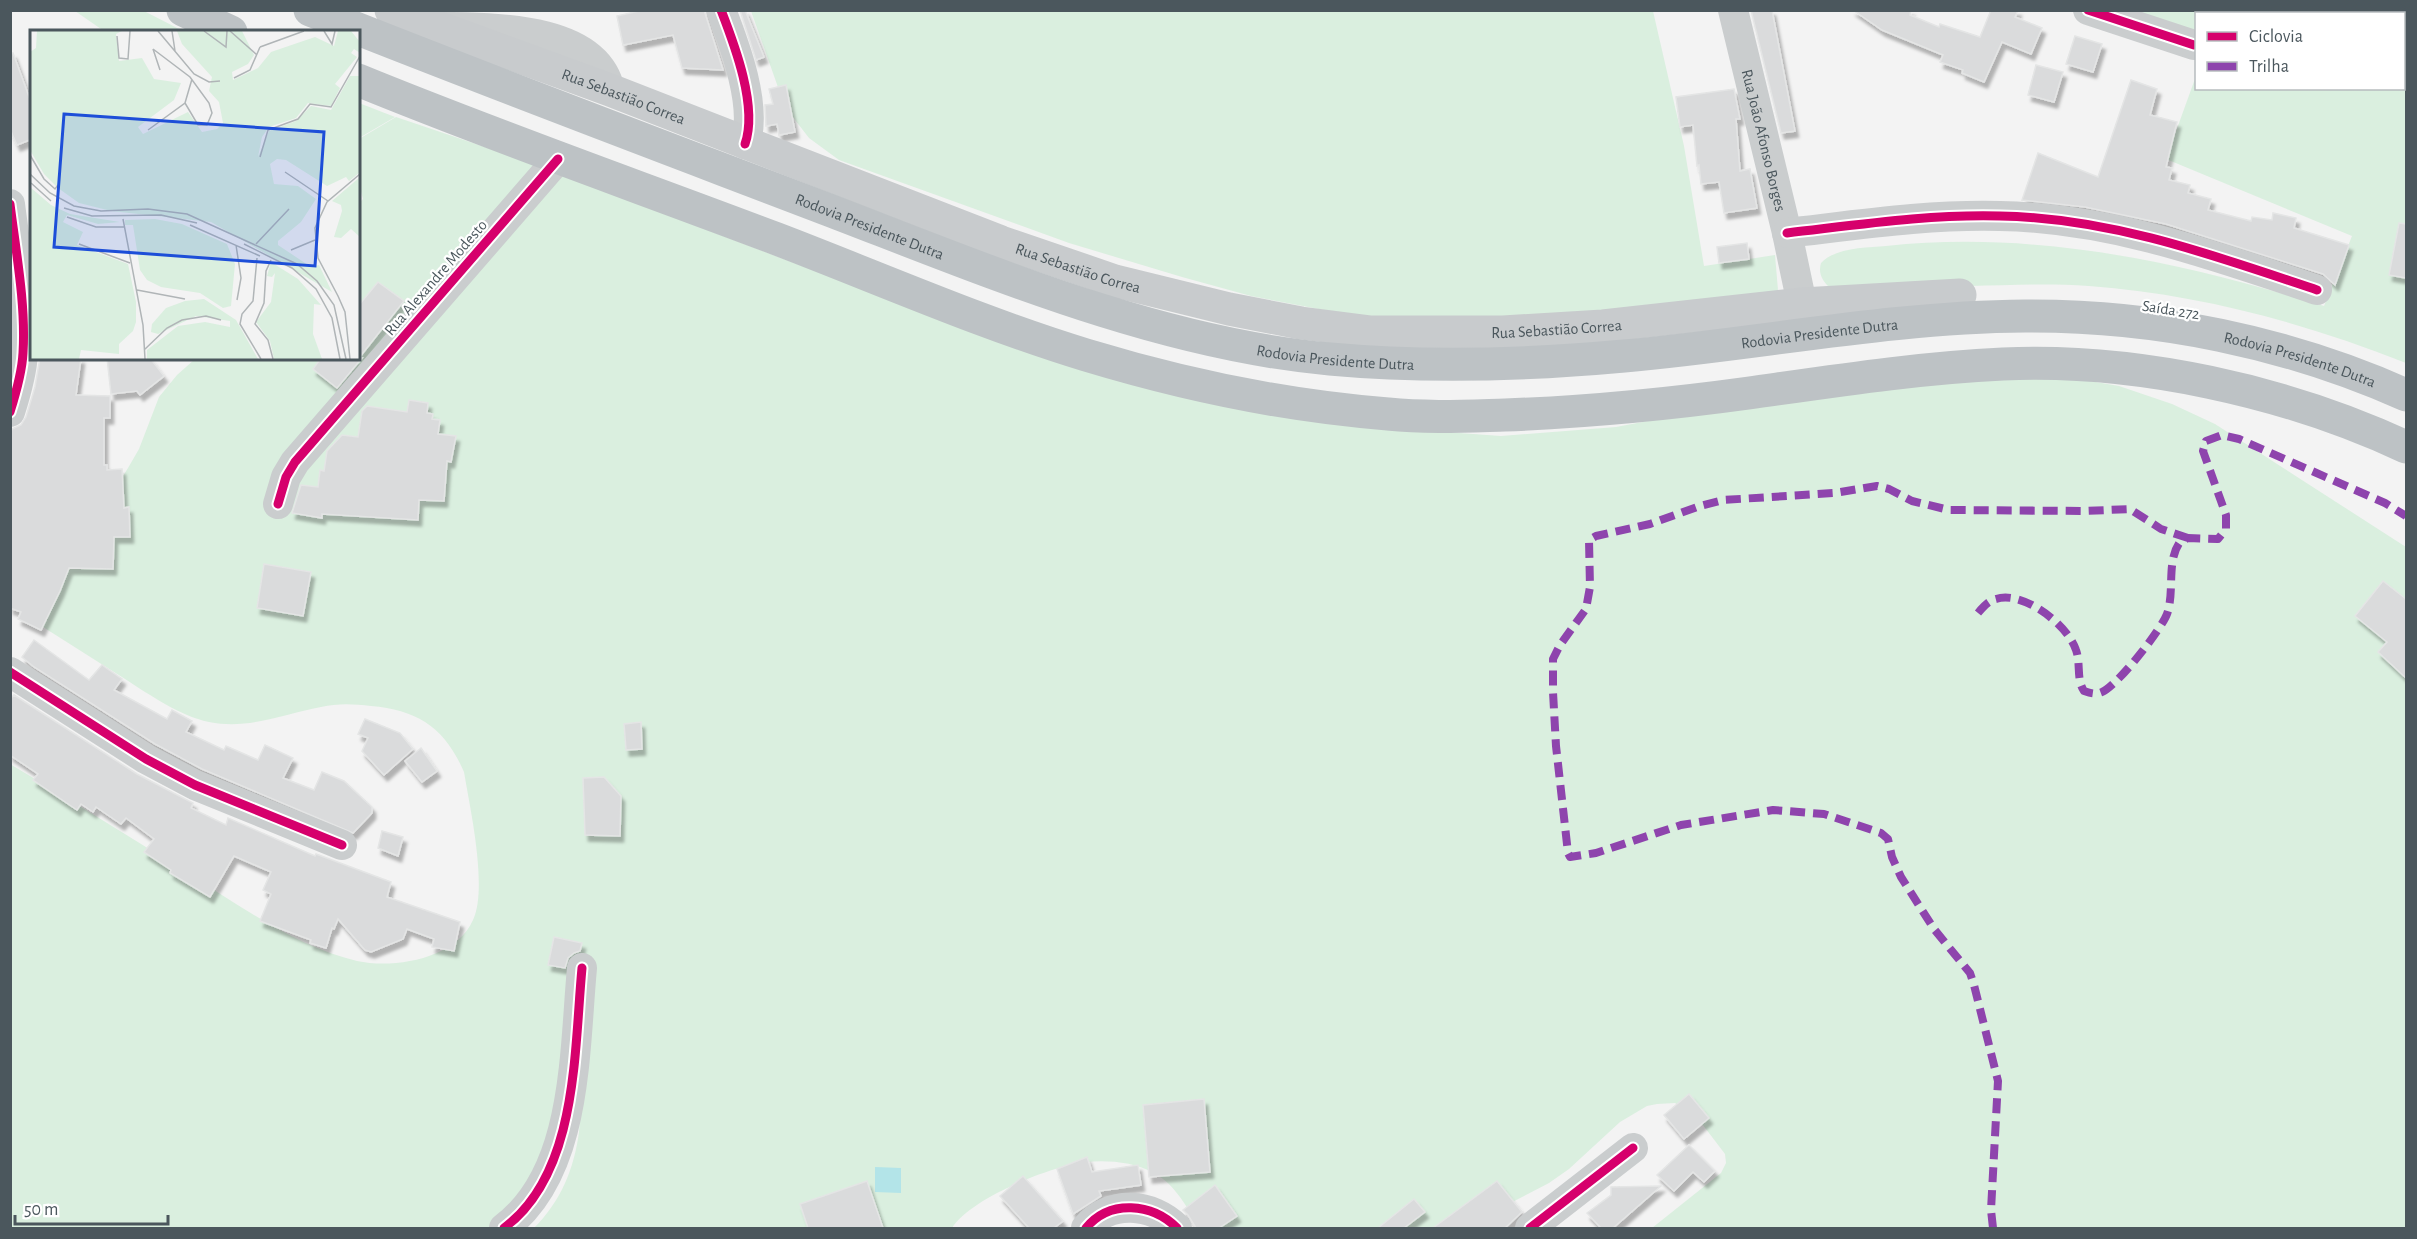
<svg xmlns="http://www.w3.org/2000/svg" width="2417" height="1239" viewBox="0 0 2417 1239" font-family="'Alegreya Sans',sans-serif">
  <style>
    .green { fill: #daefdf }
    .water { fill: #b3e4e8 }
    .building { fill: #dadbdc; stroke: #e4e5e5; stroke-width: 1.5; filter: url(#shadow) }
    .lines { fill: none; stroke-linecap: round; stroke-linejoin: round }
    .minor { stroke: #cacdce; stroke-width: 30 }
    .major { stroke: #c8cbcd; stroke-width: 33 }
    .highway { stroke: #bdc2c5; stroke-width: 33 }
    .quiet { stroke: #8e44ad; stroke-width: 8; stroke-dasharray: 15 8; stroke-linecap: butt }
    .cycleway-casing { stroke: #fff; stroke-width: 13 }
    .cycleway { stroke: #d6006c; stroke-width: 9 }
    .labels { text-anchor: middle; stroke-width: 4.5; stroke-linejoin: round; paint-order: stroke }
    .street-label { font-size: 16px; fill: #4b575d; stroke: #fff }
    .inset-road { fill: none; stroke: #b0b5b7; stroke-width: 1.5 }
    .view { fill: #1d4ed8; fill-opacity: 0.15; stroke: #1d4ed8; stroke-width: 3 }
    .inset-edge { fill: none; stroke: #4b575d; stroke-width: 3 }
  </style>
  <defs>
    <filter id="shadow"><feDropShadow dx="3.5" dy="6" stdDeviation="1.5" flood-color="#0004"/></filter>
  </defs>
  <rect width="100%" height="100%" fill="#f3f3f3"/>
  <g class="green">
    <polygon points="75,11 144,11 183,31 104,31"/>
    <polygon points="751,11 1653,11 1684,146 1704,266 1775,255 1779,302 1699,313 1392,319 1329,311 1251,296 1182,277 1069,243 839,160 809,138 785,107"/>
    <path d="M 2126,11 L 2406,11 L 2406,363 C 2305,323 2198,294 2089,286 C 2049,283 2009,285 1970,286 C 1923,287 1876,287 1829,287 C 1822,280 1818,273 1821,263 C 1836,247 1866,248 1886,246 C 2035,230 2182,262 2324,306 L 2352,236 L 2166,159 L 2196,76 L 2196,88 L 2404,88 L 2404,14 L 2196,14 L 2196,32 Z"/>
    <polygon points="358,103 359,103 395,117 359,138"/>
    <path d="M 396,117 L 523,160 L 989,337 L 1362,426 L 1501,436 L 1616,427 L 1824,388 L 2061,376 L 2119,386 L 2172,404 L 2215,424 L 2406,547 L 2406,1228 L 1652,1228 L 1721,1173 L 1726,1163 L 1725,1154 L 1696,1116 L 1675,1103 L 1657,1104 L 1647,1106 L 1620,1122 L 1569,1169 L 1549,1183 L 1462,1228 L 1200,1228 C 1187,1208 1176,1185 1154,1173 C 1134,1162 1108,1160 1086,1162 C 1051,1166 971,1198 952,1228 L 534,1228 C 561,1201 574,1169 579,1132 L 592,962 L 569,960 L 566,1043 L 560,1095 L 540,1165 L 492,1228 L 11,1228 L 10,764 C 69,799 127,835 184,871 C 238,904 294,946 357,961 C 394,969 456,959 473,920 C 488,888 470,808 464,772 C 445,728 418,710 371,706 C 354,704 338,703 321,707 C 283,714 249,730 209,722 C 180,716 150,695 125,679 C 94,659 63,640 32,620 L 128,468 L 139,449 L 159,397 L 177,375 L 195,359 L 358,358 L 358,204 L 363,199 L 359,185 L 359,139 Z"/>
  </g>
  <polygon class="water" points="875,1167 901,1168 901,1193 875,1192"/>
  <g class="building">
    <polygon points="643,10 704,10 723,70 682,68 673,35 623,45 617,16"/>
    <polygon points="740,10 745,10 764,57 756,60"/>
    <polygon points="1751,10 1772,10 1795,131 1781,133"/>
    <polygon points="1853,10 1911,10 1910,15 1939,27 1940,24 1980,37 1991,10 2018,10 2015,17 2042,28 2031,54 2002,42 1984,82 1962,73 1963,70 1940,62 1943,55 1882,30"/>
    <polygon points="2075,36 2102,44 2093,72 2066,64"/>
    <polygon points="10,53 13,53 32,105 32,139 17,145 10,129"/>
    <polygon points="2036,65 2063,72 2054,102 2028,95"/>
    <polygon points="2131,80 2157,89 2150,115 2177,122 2166,167 2172,168 2169,180 2190,185 2188,193 2211,199 2208,210 2251,221 2252,217 2272,220 2273,213 2296,218 2294,228 2349,245 2335,285 2323,274 2166,224 2085,207 2022,200 2038,153 2098,177"/>
    <polygon points="786,85 795,132 779,135 777,124 766,126 765,105 773,104 769,89"/>
    <polygon points="1734,89 1740,119 1736,119 1740,171 1750,169 1757,208 1724,213 1719,182 1701,184 1699,165 1697,166 1693,125 1680,127 1676,97"/>
    <polygon points="2399,223 2406,224 2406,278 2389,275"/>
    <polygon points="1747,243 1749,259 1719,263 1717,247"/>
    <polygon points="378,282 404,301 359,358 362,358 337,388 313,369 321,358 358,358 359,305"/>
    <polygon points="40,358 81,358 76,395 110,396 110,418 104,418 104,465 107,465 107,470 122,469 124,508 129,507 130,537 114,537 113,569 69,568 60,591 41,630 18,619 21,612 10,608 10,435 12,429 21,425 26,417 35,387"/>
    <polygon points="107,358 150,358 164,376 140,395 137,391 111,394"/>
    <polygon points="409,400 428,403 427,413 433,414 432,419 440,420 438,434 456,436 451,462 447,461 444,501 419,500 418,520 322,514 322,518 292,513 301,485 318,487 320,470 324,471 327,451 342,435 358,437 362,411 367,406 407,412"/>
    <polygon points="264,564 311,572 303,616 257,608"/>
    <polygon points="2383,581 2406,599 2406,678 2378,652 2387,642 2355,616"/>
    <polygon points="34,640 89,680 102,665 122,679 114,690 167,719 172,710 192,721 186,732 224,750 226,746 258,760 265,745 293,758 283,778 314,790 322,772 344,781 372,807 372,813 353,833 202,769 155,744 34,667 22,657"/>
    <polygon points="14,695 137,774 193,803 191,808 226,825 228,818 315,856 316,854 391,882 387,897 460,922 454,951 432,947 434,939 407,929 403,939 371,952 365,950 338,919 334,929 332,928 326,948 310,943 311,940 260,921 271,894 263,890 271,872 234,856 210,897 170,873 171,870 144,852 154,839 126,818 121,824 96,807 93,812 81,804 77,810 33,780 38,774 10,755 10,699"/>
    <polygon points="365,719 400,733 413,749 384,775 362,751 368,738 358,734"/>
    <polygon points="641,722 642,749 626,750 624,724"/>
    <polygon points="421,748 437,771 422,782 405,761"/>
    <polygon points="604,777 621,796 620,836 585,835 583,778"/>
    <polygon points="382,831 403,837 398,856 378,848"/>
    <polygon points="554,937 582,943 580,951 574,953 568,958 565,968 548,965"/>
    <polygon points="1689,1094 1709,1118 1684,1139 1664,1115"/>
    <polygon points="1204,1099 1210,1172 1149,1177 1143,1105"/>
    <polygon points="1689,1145 1715,1171 1704,1182 1693,1172 1674,1191 1657,1175"/>
    <polygon points="1087,1157 1092,1172 1138,1165 1141,1185 1099,1191 1101,1196 1073,1214 1057,1169"/>
    <polygon points="1023,1176 1063,1221 1054,1228 1029,1228 1000,1196"/>
    <polygon points="867,1181 883,1228 808,1228 800,1204"/>
    <polygon points="1497,1181 1522,1212 1505,1228 1433,1228"/>
    <polygon points="1215,1185 1237,1216 1219,1228 1196,1228 1188,1215 1183,1210"/>
    <polygon points="1661,1186 1613,1228 1601,1228 1587,1213 1611,1195 1611,1187"/>
    <polygon points="1414,1199 1425,1212 1404,1228 1378,1228"/>
  </g>
  <g class="lines">
    <g class="minor">
      <path d="M 721,10 C 735,46 758,107 745,144"/>
      <path id="s1" d="M 1733,10 L 1787,233 L 1802,304"/>
      <polyline points="2088,10 2194,45"/>
      <path d="M 446,27 C 496,28 596,27 610,90"/>
      <path d="M 10,204 C 16,252 26,305 23,353 C 22,373 16,393 10,412"/>
      <path d="M 1787,233 C 1857,225 1929,214 2000,216 C 2111,218 2213,255 2317,290"/>
      <polyline points="278,504 286,477 295,462 558,159"/>
      <polyline points="10,672 146,759 195,785 342,845"/>
      <path d="M 504,1228 C 578,1173 574,1052 582,968"/>
      <path d="M 1086,1228 C 1110,1199 1152,1203 1177,1228"/>
      <polyline points="1530,1228 1633,1148"/>
    </g>
    <path class="major" id="s2" d="M 391,10 L 610,90 L 1001,242 L 1115,281 L 1229,309 L 1301,323 L 1371,332 L 1503,332 L 1603,326 L 1802,304 L 1960,295"/>
    <g class="highway">
      <polyline points="183,10 231,32"/>
      <path id="s3" d="M 310,10 C 483,79 656,144 829,210 C 988,271 1160,344 1330,359 C 1428,368 1526,365 1624,356 C 1758,344 1890,317 2025,316 C 2156,315 2287,342 2406,395"/>
      <path d="M 358,80 C 497,137 637,186 777,239 C 879,278 981,323 1086,355 C 1185,385 1285,406 1388,414 C 1427,418 1467,416 1505,415 C 1587,412 1669,404 1749,393 C 1834,381 1918,368 2003,364 C 2136,358 2286,391 2406,447"/>
    </g>
    <g class="quiet">
      <path d="M 1978,613 C 1983,607 1988,601 1996,599 C 2023,590 2068,625 2076,650 C 2081,664 2076,679 2084,691 C 2090,693 2096,695 2102,692 C 2117,686 2161,630 2167,614 C 2175,592 2166,561 2180,542 L 2188,538 L 2218,539 L 2226,529 L 2226,515 L 2203,451 L 2206,441 L 2222,435 L 2239,439 L 2385,503 L 2406,516"/>
      <polyline points="1993,1228 1991,1210 1998,1081 1974,985 1970,973 1934,929 1901,877 1892,857 1888,839 1881,833 1824,814 1773,810 1681,825 1596,853 1570,857 1568,853 1556,746 1553,692 1553,659 1560,645 1586,609 1590,587 1589,540 1596,536 1650,524 1700,506 1723,500 1834,493 1877,486 1889,489 1912,501 1949,510 2085,511 2130,509 2161,529 2188,538"/>
    </g>
    <g class="cycleway-casing">
      <g id="cycleway">
        <path d="M 721,10 C 735,46 758,107 745,144"/>
        <polyline points="2088,10 2194,45"/>
        <path d="M 10,204 C 16,252 26,305 23,353 C 22,373 16,393 10,412"/>
        <path d="M 1787,233 C 1857,225 1929,214 2000,216 C 2111,218 2213,255 2317,290"/>
        <polyline points="278,504 286,477 295,462 558,159"/>
        <polyline points="10,672 146,759 195,785 342,845"/>
        <path d="M 504,1228 C 578,1173 574,1052 582,968"/>
        <path d="M 1086,1228 C 1110,1199 1152,1203 1177,1228"/>
        <polyline points="1530,1228 1633,1148"/>
      </g>
    </g>
    <use href="#cycleway" class="cycleway"/>
  </g>
  <g class="labels">
    <g class="street-label">
      <text dy="6" stroke="none"><textPath href="#s2" startOffset="248">Rua Sebastião Correa</textPath></text>
      <text dy="6" stroke="none"><textPath href="#s1" startOffset="134">Rua João Afonso Borges</textPath></text>
      <text dy="6" stroke="none"><textPath href="#s3" startOffset="600">Rodovia Presidente Dutra</textPath></text>
      <text dy="6" stroke="none"><textPath href="#s2" startOffset="734">Rua Sebastião Correa</textPath></text>
      <text transform="translate(435 277) rotate(-49)" y="6">Rua Alexandre Modesto</text>
      <text transform="translate(2171 309) rotate(9)" y="6">Saída 272</text>
      <text dy="6" stroke="none"><textPath href="#s2" startOffset="1220">Rua Sebastião Correa</textPath></text>
      <text dy="6" stroke="none"><textPath href="#s3" startOffset="1572">Rodovia Presidente Dutra</textPath></text>
      <text dy="6" stroke="none"><textPath href="#s3" startOffset="1086">Rodovia Presidente Dutra</textPath></text>
      <text dy="6" stroke="none"><textPath href="#s3" startOffset="2058">Rodovia Presidente Dutra</textPath></text>
    </g>
  </g>
  <g transform="translate(30 30)">
    <rect width="330" height="330" fill="#f3f3f3"/>
    <path d="M 7,1 L 92,1 L 86,4 L 89,31 L 112,28 L 124,49 L 151,53 L 144,70 L 108,97 L 113,104 L 158,82 L 172,102 L 187,99 L 193,93 L 189,72 L 179,61 L 182,47 L 152,14 L 147,1 L 212,1 L 224,25 L 218,34 L 202,42 L 203,50 L 228,38 L 241,22 L 285,7 L 304,16 L 308,1 L 321,1 L 330,12 L 330,23 L 324,19 L 321,23 L 327,27 L 305,54 L 310,58 L 301,76 L 278,73 L 266,88 L 239,97 L 232,107 L 228,127 L 239,101 L 266,91 L 281,76 L 301,80 L 320,46 L 330,46 L 329,143 L 319,151 L 316,147 L 297,156 L 256,130 L 247,129 L 240,134 L 244,154 L 268,156 L 286,169 L 271,192 L 248,211 L 248,215 L 281,237 L 289,235 L 302,262 L 181,192 L 81,181 L 49,173 L 28,158 L 14,144 L 0,120 L 0,22 L 6,18 ZM 330,147 L 330,207 L 321,199 L 311,208 L 304,207 L 312,181 L 311,175 L 302,171 ZM 0,157 L 21,175 L 40,184 L 90,192 L 68,194 L 37,185 L 33,192 L 53,202 L 47,215 L 98,234 L 106,272 L 106,292 L 103,301 L 89,314 L 89,324 L 51,320 L 49,329 L 0,329 ZM 125,189 L 152,194 L 197,214 L 205,234 L 201,276 L 193,278 L 170,263 L 131,257 L 117,250 L 110,240 L 103,195 L 95,195 L 95,190 ZM 241,232 L 268,249 L 291,275 L 284,274 L 283,304 L 292,329 L 244,329 L 240,311 L 226,292 L 241,272 L 245,243 L 242,247 L 237,246 ZM 174,269 L 206,290 L 228,329 L 117,329 L 117,320 L 148,296 L 175,292 L 200,297 L 200,291 L 166,286 L 128,304 L 121,302 L 122,294 L 136,278 L 155,271 Z" fill="#daefdf"/>
    <path class="inset-road" d="M 128,1 L 164,44 L 179,52 L 190,51M 142,1 L 145,21M 174,1 L 196,17 L 197,1M 200,1 L 227,25M 294,1 L 302,14 L 305,1M 87,6 L 89,28 L 98,29 L 100,1M 230,17 L 274,1M 123,19 L 160,47 L 179,73 L 182,83 L 177,95 L 168,95 L 155,73M 123,19 L 130,40M 204,48 L 220,40 L 230,17M 118,100 L 155,73 L 162,49M 0,125 L 14,149 L 25,159 L 28,155M 230,127 L 238,100 L 268,89 L 280,74 L 301,77 L 330,26M 255,142 L 298,171M 0,144 L 20,163 L 44,176 L 71,181 L 118,179 L 157,184 L 267,234 L 287,251 L 304,275 L 316,329M 1,153 L 21,171M 34,178 L 62,186 L 131,185 L 167,193M 37,187 L 66,197 L 94,197M 93,189 L 113,295 L 115,329M 160,195 L 230,226M 49,214 L 100,233M 214,214 L 262,238 L 286,259 L 302,288 L 310,329M 226,214 L 259,179M 206,215 L 211,248 L 207,270M 261,220 L 285,210M 227,228 L 223,271 L 212,284 L 210,294 L 231,329M 241,230 L 236,241 L 234,273 L 225,294 L 238,310 L 243,329M 107,260 L 155,269M 308,266 L 288,228 L 285,198 L 297,172 L 330,144M 308,266 L 315,282 L 320,329M 114,320 L 137,298 L 152,290 L 176,286 L 191,290"/>
    <path class="view" d="M 34,84 L 294,102 L 285,236 L 24,217 Z"/>
    <rect width="330" height="330" class="inset-edge"/>
  </g>
  <rect width="2417" height="1239" fill="none" stroke="#4b575d" stroke-width="24"/>
  <rect x="2195" y="12" width="210" height="78" fill="#ffffff" stroke="#b7bcbe" stroke-width="1.5"/>
  <rect x="2207" y="32" width="30" height="9" fill="#d6006c" stroke="#b7bcbe" stroke-width="1.5"/>
  <text x="2249" y="42" font-size="18" fill="#4b575d">Ciclovia</text>
  <rect x="2207" y="62" width="30" height="9" fill="#8e44ad" stroke="#b7bcbe" stroke-width="1.5"/>
  <text x="2249" y="72" font-size="18" fill="#4b575d">Trilha</text>
  <path d="M15 1215v9h153v-9" fill="none" stroke="#4b575d" stroke-width="3"/>
  <text x="24" y="1215" font-size="18" fill="#4b575d" stroke="#ffffff" stroke-width="4.5" paint-order="stroke">50 m</text>
</svg>
